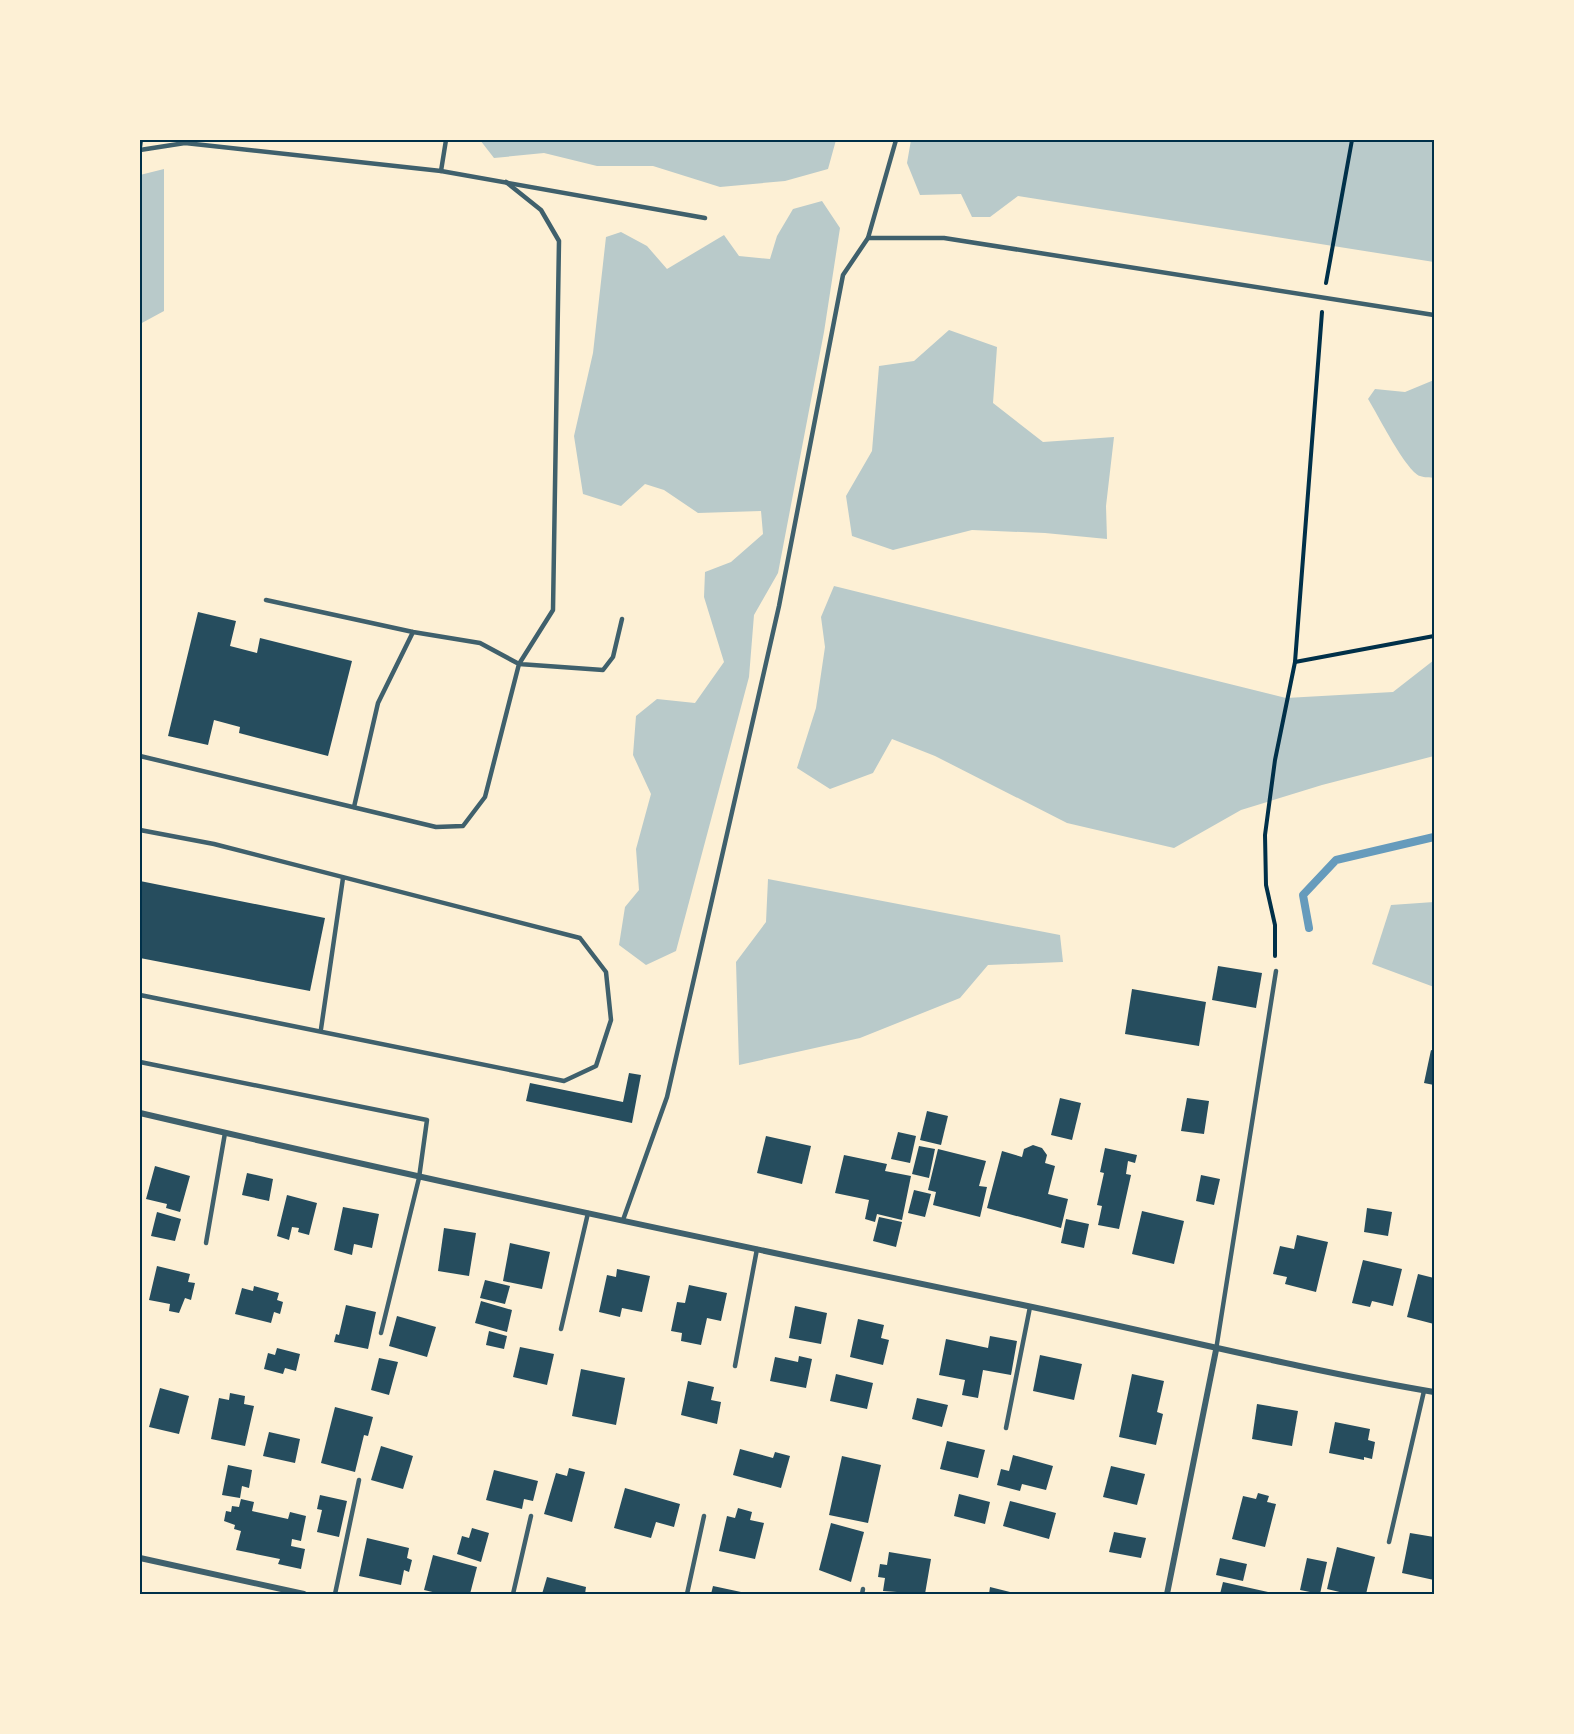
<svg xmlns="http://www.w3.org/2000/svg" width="1574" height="1734" viewBox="0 0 1574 1734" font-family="Helvetica,sans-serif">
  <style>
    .green { fill: #b9caca }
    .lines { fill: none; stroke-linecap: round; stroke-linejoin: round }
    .stream { stroke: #669bbc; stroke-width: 8 }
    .building { fill: #264d5e }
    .path { stroke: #003049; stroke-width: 4 }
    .service { stroke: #3f606c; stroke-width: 4.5 }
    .minor { stroke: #3f606c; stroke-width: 6 }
    .neatline { fill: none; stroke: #003049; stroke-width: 2 }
  </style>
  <rect width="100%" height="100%" fill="#fdf0d5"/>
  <g class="green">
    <polygon points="480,140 836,140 828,169 785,181 720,187 653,166 597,166 544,153 494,158"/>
    <polygon points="911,140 1434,140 1434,262 1018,196 990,217 972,217 961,194 920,195 907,163"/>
    <polygon points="164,169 164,311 140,324 140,175"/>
    <polygon points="822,201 840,228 824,332 778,573 754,615 749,677 676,951 646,965 619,945 625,907 639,890 636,849 651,794 633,755 636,716 657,699 695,703 724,662 704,597 705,572 731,562 763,534 761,511 698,513 664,490 645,484 621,506 583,494 574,436 593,353 606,237 621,232 647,246 667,269 724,235 739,256 770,259 777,236 793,209"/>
    <polygon points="949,330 997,347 993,403 1043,442 1114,437 1106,506 1107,539 1045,533 972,530 893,550 852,536 846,496 872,451 879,366 914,361"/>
    <path d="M 1434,380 L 1434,478 C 1430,477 1425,478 1420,476 C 1406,471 1378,415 1368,399 L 1375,389 L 1405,392 Z"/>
    <polygon points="834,586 1286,698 1393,692 1434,660 1434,756 1322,785 1241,810 1174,848 1067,823 935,756 892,739 873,773 830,789 797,768 816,708 825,647 821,617"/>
    <polygon points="768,879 1060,935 1063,962 988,965 960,998 860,1038 739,1065 736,962 766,922"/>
    <polygon points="1434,902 1434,987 1372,964 1391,905"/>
  </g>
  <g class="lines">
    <polyline class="stream" points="1309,928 1303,895 1336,860 1434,837"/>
  </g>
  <g class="building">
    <polygon points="198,612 236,621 230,646 257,653 260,638 352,661 328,756 239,733 240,727 214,720 208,745 168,736"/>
    <polygon points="140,881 325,918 310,991 140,958"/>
    <polygon points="1218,966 1262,973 1256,1008 1212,1000"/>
    <polygon points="1132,989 1206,1002 1199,1046 1125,1034"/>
    <polygon points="1431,1050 1434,1051 1434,1085 1424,1083"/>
    <polygon points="629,1073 641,1075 632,1123 526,1101 530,1083 623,1102"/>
    <polygon points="1060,1098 1081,1103 1072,1140 1051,1135"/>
    <polygon points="1187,1098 1209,1101 1204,1134 1181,1131"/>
    <polygon points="927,1111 948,1116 941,1145 920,1140"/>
    <polygon points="898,1132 916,1136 910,1163 891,1159"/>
    <polygon points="766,1136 811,1146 802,1184 757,1173"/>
    <polygon points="1033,1145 1042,1148 1047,1155 1045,1163 1055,1166 1048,1194 1068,1199 1061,1228 987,1208 1002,1151 1022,1157 1024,1149"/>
    <polygon points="919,1146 935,1149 929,1178 912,1174"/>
    <polygon points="1105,1148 1137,1155 1135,1163 1128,1161 1126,1174 1131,1175 1119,1229 1098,1225 1102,1206 1097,1205 1104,1173 1100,1172"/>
    <polygon points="938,1149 986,1161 979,1186 987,1187 980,1217 933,1205 936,1192 928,1190"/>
    <polygon points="844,1155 887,1164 885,1171 911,1176 902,1220 877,1214 875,1222 865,1219 869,1200 835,1193"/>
    <polygon points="155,1166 190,1176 180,1212 166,1208 167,1204 146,1199"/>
    <polygon points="247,1173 273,1179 269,1201 242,1195"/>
    <polygon points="1201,1175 1220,1179 1214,1205 1196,1201"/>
    <polygon points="914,1190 931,1194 925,1217 908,1213"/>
    <polygon points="287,1195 317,1203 309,1235 298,1232 299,1228 292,1227 289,1240 277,1236"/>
    <polygon points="343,1207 379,1214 372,1248 354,1244 352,1255 334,1250"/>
    <polygon points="1367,1208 1392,1212 1388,1236 1364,1232"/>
    <polygon points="1142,1211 1184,1221 1174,1264 1132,1254"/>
    <polygon points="157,1212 181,1219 175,1241 151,1236"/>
    <polygon points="879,1217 902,1222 896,1247 873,1241"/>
    <polygon points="1066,1219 1089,1224 1084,1248 1061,1243"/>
    <polygon points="444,1228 476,1233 469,1276 438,1271"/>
    <polygon points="1297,1235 1328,1242 1316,1292 1285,1284 1287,1277 1273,1274 1280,1246 1294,1249"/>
    <polygon points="510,1243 550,1252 542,1289 503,1281"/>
    <polygon points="1363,1260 1402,1269 1393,1306 1372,1301 1370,1307 1352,1303"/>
    <polygon points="157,1266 190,1274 188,1282 195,1283 191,1300 185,1298 179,1313 169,1311 170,1304 149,1300"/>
    <polygon points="617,1269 650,1276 642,1312 622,1308 620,1317 599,1312 607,1275 616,1277"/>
    <polygon points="1418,1274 1434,1278 1434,1324 1407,1317"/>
    <polygon points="485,1280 510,1286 505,1304 480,1298"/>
    <polygon points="689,1285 727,1293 721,1321 707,1318 701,1345 681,1341 682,1333 671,1331 677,1302 685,1303"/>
    <polygon points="254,1286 279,1293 277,1300 283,1302 280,1314 274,1312 271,1323 235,1314 242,1288 253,1291"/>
    <polygon points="481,1301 512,1310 507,1332 475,1323"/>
    <polygon points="346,1305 376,1312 368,1349 334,1342 336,1334 339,1335"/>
    <polygon points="795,1306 827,1313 821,1344 789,1338"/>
    <polygon points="397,1316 436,1327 427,1357 389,1346"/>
    <polygon points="858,1319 884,1325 881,1338 889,1340 883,1365 850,1357"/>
    <polygon points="489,1331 507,1336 504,1349 486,1345"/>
    <polygon points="990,1336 1017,1341 1011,1375 983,1370 978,1398 962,1395 965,1380 939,1375 946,1339 988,1348"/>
    <polygon points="520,1347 554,1354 547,1385 513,1377"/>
    <polygon points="277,1348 300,1354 296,1371 285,1368 283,1374 264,1369 268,1353 275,1355"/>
    <polygon points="1040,1355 1082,1364 1074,1400 1033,1391"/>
    <polygon points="799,1356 812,1359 806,1388 770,1381 775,1357 798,1362"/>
    <polygon points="379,1358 398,1362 389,1395 371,1390"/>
    <polygon points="581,1369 625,1378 616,1425 572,1416"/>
    <polygon points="836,1374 873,1383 867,1409 830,1401"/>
    <polygon points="1132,1374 1164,1381 1157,1412 1163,1414 1156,1445 1119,1437"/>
    <polygon points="688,1381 714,1387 711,1400 721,1402 717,1424 681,1415"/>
    <polygon points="160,1388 189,1396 179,1434 149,1427"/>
    <polygon points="230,1393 245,1396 244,1404 254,1406 245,1446 211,1439 219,1398 229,1400"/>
    <polygon points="917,1398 948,1405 942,1427 912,1419"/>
    <polygon points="1257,1404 1298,1411 1292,1446 1252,1439"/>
    <polygon points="335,1407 373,1417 368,1436 364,1435 355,1472 321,1463"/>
    <polygon points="1335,1422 1370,1429 1368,1440 1375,1442 1372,1459 1364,1457 1364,1460 1329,1453"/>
    <polygon points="269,1432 300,1439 295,1463 263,1456"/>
    <polygon points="947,1441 985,1450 978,1478 940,1469"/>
    <polygon points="381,1446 413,1456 403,1489 371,1480"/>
    <polygon points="740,1449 773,1458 775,1452 790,1456 781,1488 733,1475"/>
    <polygon points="1013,1455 1053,1466 1046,1490 1022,1484 1020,1491 997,1485 1001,1469 1009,1471"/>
    <polygon points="842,1456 881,1465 868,1523 829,1515"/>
    <polygon points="228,1465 252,1470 249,1488 242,1486 240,1498 222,1495"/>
    <polygon points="1111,1466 1145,1474 1137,1505 1103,1497"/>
    <polygon points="569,1468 585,1472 572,1522 544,1514 556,1473 567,1476"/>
    <polygon points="494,1470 538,1481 533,1501 524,1499 522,1509 486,1500"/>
    <polygon points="625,1488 680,1504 674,1527 656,1522 651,1538 614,1528"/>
    <polygon points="1258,1493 1269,1496 1267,1502 1276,1504 1265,1547 1232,1539 1243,1496 1256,1499"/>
    <polygon points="959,1494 990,1502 985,1524 954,1516"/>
    <polygon points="320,1495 347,1501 339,1537 317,1532 322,1510 317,1509"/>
    <polygon points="241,1499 254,1502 252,1511 288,1519 290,1512 306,1516 301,1541 292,1539 291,1546 305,1549 301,1569 278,1564 280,1559 236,1550 241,1531 234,1529 235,1525 224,1521 226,1511 231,1512 232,1506 239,1507"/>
    <polygon points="1010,1501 1056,1513 1049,1539 1003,1526"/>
    <polygon points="738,1508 752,1512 750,1520 764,1523 755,1559 719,1551 727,1516 735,1518"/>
    <polygon points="831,1523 864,1532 851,1582 819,1570"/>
    <polygon points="472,1528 489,1533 481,1562 457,1554 462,1536 469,1538"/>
    <polygon points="1114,1532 1146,1538 1141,1558 1109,1552"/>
    <polygon points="1410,1533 1434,1537 1432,1550 1434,1551 1434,1580 1402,1573"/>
    <polygon points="367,1538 409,1548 407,1558 412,1560 409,1572 404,1570 401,1585 359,1576"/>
    <polygon points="1337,1547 1375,1557 1366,1594 1348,1594 1327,1589"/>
    <polygon points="889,1552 931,1559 925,1594 883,1591 885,1578 878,1577 880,1564 887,1565"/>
    <polygon points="433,1555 477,1567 470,1594 441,1594 424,1590"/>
    <polygon points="1220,1558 1247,1564 1243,1581 1216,1575"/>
    <polygon points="1307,1558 1327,1562 1320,1594 1300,1590"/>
    <polygon points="547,1577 586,1587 585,1594 542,1594"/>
    <polygon points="1223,1582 1268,1592 1268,1594 1220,1594"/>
    <polygon points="713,1586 741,1592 741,1594 711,1594"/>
    <polygon points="990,1587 1018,1594 989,1594"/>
  </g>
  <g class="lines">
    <g class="path">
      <polyline points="1326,283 1352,140"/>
      <polyline points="1295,662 1434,636"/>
      <polyline points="1275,956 1275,925 1266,885 1265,835 1275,760 1295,662 1322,312"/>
    </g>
    <g class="service">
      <polyline points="140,147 141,140"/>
      <polyline points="140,150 185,143 441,171 705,218"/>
      <polyline points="441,171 446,140"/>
      <polyline points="506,182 541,210 559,241 553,610 519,664 603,670 613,657 622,619"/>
      <polyline points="868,238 944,238 1434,315"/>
      <polyline points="140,756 436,827 463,826 485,797 519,664 480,643 413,632 266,600"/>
      <polyline points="354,807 378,703 413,632"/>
      <polyline points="140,830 214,844 580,938 606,972 611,1020 596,1066 564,1081 140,995"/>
      <polyline points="321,1029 343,878"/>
      <polyline points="140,1062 427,1120 419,1178 381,1333"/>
      <polyline points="623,1220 667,1097 779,606 843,275 868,238 896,140"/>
      <polyline points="206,1243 225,1133"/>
      <polyline points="561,1329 588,1213"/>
      <polyline points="1216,1350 1276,971"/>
      <polyline points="735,1366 757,1249"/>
      <polyline points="1006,1428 1030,1307"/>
      <polyline points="1389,1542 1424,1391"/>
      <polyline points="335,1594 359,1480"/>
      <polyline points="513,1594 531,1516"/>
      <polyline points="687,1594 704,1516"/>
      <polyline points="862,1594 863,1589"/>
    </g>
    <g class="minor">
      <path d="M 140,1113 C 431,1181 725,1243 1018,1304 C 1157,1333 1294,1368 1434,1392"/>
      <polyline points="140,1558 304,1594"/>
      <polyline points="1167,1594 1216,1350"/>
    </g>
  </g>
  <rect width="1574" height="1734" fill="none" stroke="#fdf0d5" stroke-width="282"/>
  <rect x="141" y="141" width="1292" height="1452" class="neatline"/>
</svg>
